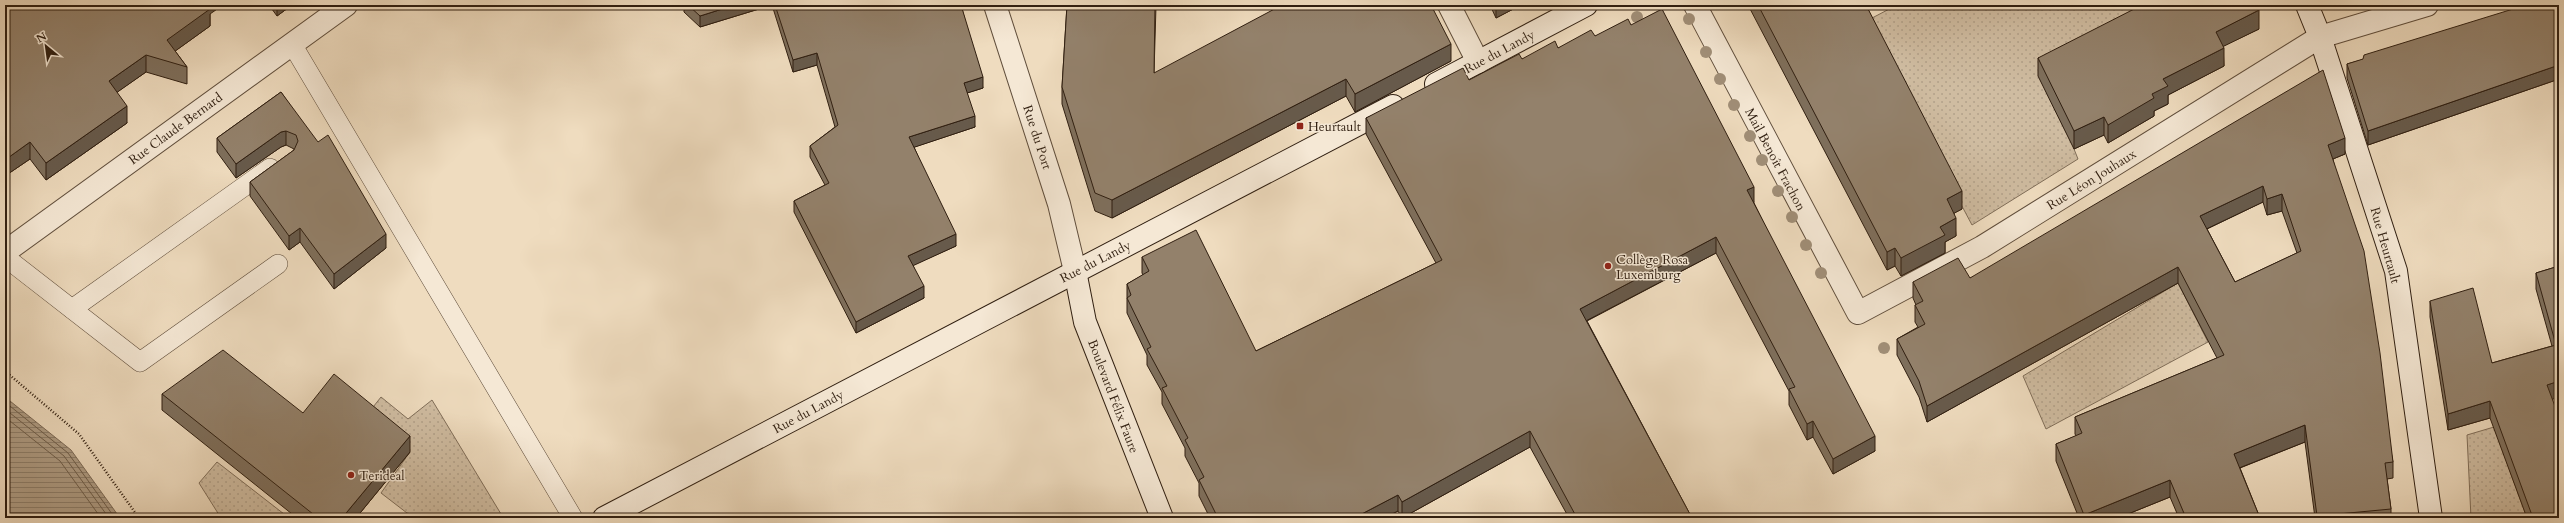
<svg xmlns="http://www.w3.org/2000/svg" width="2564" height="523" viewBox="0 0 2564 523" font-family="Cardo,serif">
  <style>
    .grass { fill: url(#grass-dots); stroke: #806e59 }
    .water { fill: url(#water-rules); stroke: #7c6a56 }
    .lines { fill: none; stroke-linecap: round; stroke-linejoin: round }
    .shore { stroke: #6f5e4a; stroke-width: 1 }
    .lane-casing { stroke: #604e3c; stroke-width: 20 }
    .street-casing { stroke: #604e3c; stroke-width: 24 }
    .secondary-casing { stroke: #301f11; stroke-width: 24 }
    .path { stroke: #301f11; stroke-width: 2.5; stroke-dasharray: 1 2; stroke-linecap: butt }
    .lane { stroke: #f5e8d5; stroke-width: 19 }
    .street { stroke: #f5e8d5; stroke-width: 22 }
    .secondary { stroke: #f5e8d5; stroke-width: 22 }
    .tree { fill: #a08e77 }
    .wall { fill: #7e6f5c; stroke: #301f11; fill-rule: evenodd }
    .shaded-wall { fill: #675a4b; stroke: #301f11 }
    .building { fill: #93816b; stroke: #301f11; fill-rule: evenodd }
    .poi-dot { fill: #8f2418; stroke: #f5e8d5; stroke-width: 1.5 }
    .labels { text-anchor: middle; stroke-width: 3; stroke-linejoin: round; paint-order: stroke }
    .street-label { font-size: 13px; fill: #301f11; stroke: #f5e8d5 }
    .poi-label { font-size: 13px; fill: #301f11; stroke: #f5e8d5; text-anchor: start }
  </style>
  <defs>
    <pattern id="grass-dots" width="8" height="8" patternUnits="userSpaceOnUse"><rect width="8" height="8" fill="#cfbca1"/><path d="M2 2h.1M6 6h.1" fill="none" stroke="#b2a18a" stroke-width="1.8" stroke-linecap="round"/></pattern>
    <pattern id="water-rules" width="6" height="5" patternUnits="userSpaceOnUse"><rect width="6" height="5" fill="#ae9c84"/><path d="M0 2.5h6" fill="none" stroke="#8e7f6b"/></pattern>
  </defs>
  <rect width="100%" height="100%" fill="#efdcbf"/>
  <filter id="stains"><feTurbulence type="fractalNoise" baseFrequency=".005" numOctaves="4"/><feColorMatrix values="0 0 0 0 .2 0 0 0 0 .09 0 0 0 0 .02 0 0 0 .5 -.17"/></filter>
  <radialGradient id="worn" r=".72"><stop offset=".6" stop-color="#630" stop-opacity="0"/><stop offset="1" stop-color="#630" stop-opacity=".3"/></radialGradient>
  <g class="grass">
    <polygon points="1897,5 2146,5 2074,149 2078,159 1972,225 1930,146 1849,30"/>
    <polygon points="2178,283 2208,342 2046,429 2023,376"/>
    <polygon points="381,397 408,419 432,400 501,514 493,518 426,518 407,513 381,493 410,452 366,416"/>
    <polygon points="2494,427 2527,518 2471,518 2467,435"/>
    <polygon points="217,462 284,514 290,518 221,518 199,483"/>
  </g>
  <polygon class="water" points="5,397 71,450 120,518 5,518"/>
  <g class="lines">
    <g class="shore">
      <polyline points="5,402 68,453 115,518"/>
      <polyline points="5,409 64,456 109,518"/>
      <polyline points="5,417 60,461 101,518"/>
    </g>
    <g class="lane-casing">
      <g id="lane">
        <polyline points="292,44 573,518"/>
        <polyline points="5,257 140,362 278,264"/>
        <polyline points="72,309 270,168"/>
      </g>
    </g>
    <g class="street-casing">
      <g id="street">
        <polyline points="995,5 1059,204 1075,271"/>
        <polyline points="1449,5 1478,62"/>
        <polyline points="1695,5 1858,313 1982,247 2320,37 2427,5"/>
        <polyline points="5,252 346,5"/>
      </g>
    </g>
    <g class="secondary-casing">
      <g id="secondary">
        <polyline points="2307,5 2320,37 2396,271 2431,518"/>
        <polyline points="1436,84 1586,5"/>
        <polyline points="1075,271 1085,322 1162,518"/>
        <polyline points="604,518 1393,106"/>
      </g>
    </g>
    <polyline class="path" points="5,371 79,434 139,518"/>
    <use href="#lane" class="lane"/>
    <use href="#street" class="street"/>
    <use href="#secondary" class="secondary"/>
  </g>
  <g class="tree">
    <circle cx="1637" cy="17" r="6"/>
    <circle cx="1689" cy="19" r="6"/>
    <circle cx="1706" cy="52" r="6"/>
    <circle cx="1720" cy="79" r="6"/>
    <circle cx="1734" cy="105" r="6"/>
    <circle cx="1750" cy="136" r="6"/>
    <circle cx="1762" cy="160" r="6"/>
    <circle cx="1778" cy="191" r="6"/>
    <circle cx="1792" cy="217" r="6"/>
    <circle cx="1806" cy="245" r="6"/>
    <circle cx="1821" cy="273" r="6"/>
    <circle cx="1884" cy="348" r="6"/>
  </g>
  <g class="wall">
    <polygon points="5,5 210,14 210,26 175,51 187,67 187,84 146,72 117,92 127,123 46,180 30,159 5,176"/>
    <polygon points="269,5 292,5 277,16"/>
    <polygon points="684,5 961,5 983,88 967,93 975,127 914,147 956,246 913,265 924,298 856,333 794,212 794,201 825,185 810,157 810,146 835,127 817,65 793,72 772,5 700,27 684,12"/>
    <polygon points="1067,5 1160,5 1160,6 1156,6 1154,73 1451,61 1355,112 1346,96 1112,218 1095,211 1062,104 1062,87"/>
    <polygon points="1490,5 1521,5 1496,18"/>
    <polygon points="1748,5 1866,5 1962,209 1954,213 1956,236 1945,242 1945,253 1901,276 1895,266 1887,270"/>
    <polygon points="2559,5 2559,79 2368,145 2347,78 2347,64"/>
    <polygon points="1631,25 1754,202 1754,203 1875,451 1833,474 1813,437 1807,440 1789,405 1789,391 1716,253 1587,321 1692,518 1569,518 1530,447 1402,518 1398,511 1384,518 1210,518 1199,496 1199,483 1185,456 1185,448 1162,404 1162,392 1147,365 1147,355 1127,313 1127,284 1143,275 1142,273 1142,257 1256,351 1436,263 1366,134 1366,118 1469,80 1522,59 1558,48"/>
    <polygon points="2259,29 2223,46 2224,66 2168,95 2168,104 2154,111 2154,116 2108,143 2104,135 2074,149 2038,76 2038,58"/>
    <polygon points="281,92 386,248 334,289 300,242 289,250 250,196 250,182 294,150 294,149 286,145 281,147 236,178 217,152 217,138"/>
    <path d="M 2345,154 L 2333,159 L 2393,462 L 2393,478 L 2387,479 L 2391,509 L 2391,518 L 2315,518 L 2305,442 L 2240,468 L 2260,518 L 2179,518 L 2170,497 L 2118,518 L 2079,518 L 2056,461 L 2056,444 L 2076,436 L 2075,434 L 2075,417 L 2217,358 L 2178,283 L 1927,422 L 1919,397 L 1897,355 L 1897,339 L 1918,327 L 1915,322 L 1915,305 L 1916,305 L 1913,298 L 1913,282 L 1970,278 ZM 2263,202 L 2267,215 L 2282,211 L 2297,253 L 2235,282 L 2207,229 Z"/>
    <polygon points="2559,266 2559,397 2552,399 2559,518 2527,518 2490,418 2448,430 2430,317 2430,301 2492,363 2552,346 2536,289 2536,273"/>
    <polygon points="162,394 303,413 410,452 356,518 297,518 162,410"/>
  </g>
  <g class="shaded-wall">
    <polygon points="205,5 223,5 210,14 210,26 167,57 167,40"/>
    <polygon points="277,5 292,5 277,16"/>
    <polygon points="735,5 772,5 700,27 700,16"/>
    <polygon points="1496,5 1521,5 1496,18"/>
    <polygon points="2259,10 2259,29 2216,50 2216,32"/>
    <polygon points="1451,44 1451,61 1355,112 1355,94"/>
    <polygon points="2224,48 2224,66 2168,95 2168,104 2154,111 2154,116 2108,143 2108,125 2152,94 2163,79"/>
    <polygon points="817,53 817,65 793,72 793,60"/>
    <polygon points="146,55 146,72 109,98 109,81"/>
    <polygon points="2559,65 2559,79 2368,145 2368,131"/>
    <polygon points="983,77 983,88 964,94 964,83"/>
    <polygon points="1346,79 1346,96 1112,218 1112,200"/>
    <polygon points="127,106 127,123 46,180 46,163"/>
    <polygon points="975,116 975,127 909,149 909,137"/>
    <polygon points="2104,117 2104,135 2074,149 2074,131"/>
    <polygon points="286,131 286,145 281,147 236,178 236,164 281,132"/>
    <polygon points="2345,138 2345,154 2328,161 2328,145"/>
    <polygon points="30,142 30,159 5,176 5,160"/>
    <polygon points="2263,186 2263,202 2200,232 2200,216"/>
    <polygon points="1754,187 1754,202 1747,206 1747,190"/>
    <polygon points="1962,191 1962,209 1947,217 1947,199"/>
    <polygon points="2282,194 2282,211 2267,215 2267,199"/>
    <polygon points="1956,218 1956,236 1945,242 1945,253 1901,276 1901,258 1940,227"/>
    <polygon points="300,228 300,242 289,250 289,236"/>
    <polygon points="386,234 386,248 334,289 334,274"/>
    <polygon points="956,234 956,246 908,268 908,256"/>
    <polygon points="1716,237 1716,253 1580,324 1580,309"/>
    <polygon points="1895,248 1895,266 1887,270 1887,252"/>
    <polygon points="2178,267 2178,283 1927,422 1927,406"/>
    <polygon points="924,286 924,298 856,333 856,322"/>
    <polygon points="2559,381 2559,397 2547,401 2547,385"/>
    <polygon points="2490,401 2490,418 2448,430 2448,414"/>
    <polygon points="1813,421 1813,437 1807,440 1807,424"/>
    <polygon points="2305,425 2305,442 2234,470 2234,454"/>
    <polygon points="1530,431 1530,447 1402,518 1402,502"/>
    <polygon points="410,436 410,452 356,518 342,518"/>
    <polygon points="1875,436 1875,451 1833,474 1833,459"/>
    <polygon points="2170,480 2170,497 2118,518 2084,518 2084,515"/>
    <polygon points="1398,495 1398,511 1384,518 1354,518"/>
    <polygon points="2545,516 2545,518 2538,518"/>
  </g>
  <g class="building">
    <polygon points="5,5 207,5 210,9 167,40 187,67 146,55 109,81 127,106 46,163 30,142 5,160"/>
    <polygon points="688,5 735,5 700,16"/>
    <polygon points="775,5 961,5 983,77 964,83 975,116 909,137 956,234 908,256 924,286 856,322 794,201 829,183 810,146 838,125 817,53 793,60"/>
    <polygon points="1067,5 1155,5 1154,73 1282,5 1431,5 1451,44 1355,94 1346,79 1112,200 1095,193 1062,87"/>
    <polygon points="1758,5 1866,5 1962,191 1947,199 1956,218 1940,227 1945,235 1901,258 1895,248 1887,252"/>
    <polygon points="2142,5 2256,5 2259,10 2216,32 2224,48 2163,79 2168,86 2152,94 2154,98 2108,125 2104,117 2074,131 2038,58"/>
    <polygon points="2526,5 2559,5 2559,65 2368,131 2347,64 2363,59 2364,55"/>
    <polygon points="1662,9 1754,187 1747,190 1875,436 1833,459 1813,421 1807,424 1789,389 1795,387 1716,237 1580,309 1692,518 1577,518 1530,431 1402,502 1398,495 1354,518 1218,518 1199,480 1204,477 1185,440 1188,438 1162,388 1167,386 1147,349 1151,347 1127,298 1131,295 1127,284 1149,271 1142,257 1196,230 1256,351 1442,260 1366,118 1463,68 1469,80 1519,54 1522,59 1555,41 1558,48 1591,30 1595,36 1628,19 1631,25"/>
    <path d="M 2323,70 L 2345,138 L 2328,145 L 2364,251 L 2380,353 L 2393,462 L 2385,463 L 2391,509 L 2317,516 L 2305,425 L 2234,454 L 2260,518 L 2186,518 L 2170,480 L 2084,515 L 2056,444 L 2082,433 L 2075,417 L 2224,355 L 2178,267 L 1927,406 L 1919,381 L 1897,339 L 1925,324 L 1915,305 L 1923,301 L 1913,282 L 1958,258 L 1970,278 ZM 2263,186 L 2267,199 L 2282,194 L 2301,251 L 2235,282 L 2200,216 Z"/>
    <polygon points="281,92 318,142 328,135 386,234 334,274 300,228 289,236 250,182 294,150 298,141 296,135 286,131 281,132 236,164 217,138"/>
    <polygon points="2559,266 2559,381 2547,385 2559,417 2559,518 2546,518 2545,516 2538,518 2533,518 2490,401 2448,414 2430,301 2473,288 2492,363 2556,345 2536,273"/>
    <polygon points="223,350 303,413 334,374 410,436 342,518 318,518 162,394"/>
  </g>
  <g class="poi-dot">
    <rect x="1296" y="122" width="8" height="8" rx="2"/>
    <circle cx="1608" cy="266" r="4"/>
    <circle cx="351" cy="475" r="4"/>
  </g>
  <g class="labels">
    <g class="street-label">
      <text transform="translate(1499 51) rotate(-28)" y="5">Rue du Landy</text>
      <text transform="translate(175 128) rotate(-36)" y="5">Rue Claude Bernard</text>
      <text transform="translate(1038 137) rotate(72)" y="5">Rue du Port</text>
      <text transform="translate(1776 159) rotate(62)" y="5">Mail Benoît Frachon</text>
      <text transform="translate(2091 179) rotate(-32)" y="5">Rue Léon Jouhaux</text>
      <text transform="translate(2386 245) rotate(74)" y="5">Rue Heurtault</text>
      <text transform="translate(1095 261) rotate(-27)" y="5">Rue du Landy</text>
      <text transform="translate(1114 396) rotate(69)" y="5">Boulevard Félix Faure</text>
      <text transform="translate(808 411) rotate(-28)" y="5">Rue du Landy</text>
    </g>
    <g class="poi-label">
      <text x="1308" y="131">Heurtault</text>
      <text x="1616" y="264">Collège Rosa<tspan x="1616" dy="15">Luxemburg</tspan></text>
      <text x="359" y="480">Terideal</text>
    </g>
  </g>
  <rect width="2564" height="523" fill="none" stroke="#efdcbf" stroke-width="20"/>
  <rect x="6" y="6" width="2552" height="511" fill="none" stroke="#301f11" stroke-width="2"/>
  <rect x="10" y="10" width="2544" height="503" fill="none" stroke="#301f11"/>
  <g transform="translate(46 46) rotate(331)" stroke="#f5e8d5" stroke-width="3" paint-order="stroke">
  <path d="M0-3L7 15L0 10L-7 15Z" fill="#301f11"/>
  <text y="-6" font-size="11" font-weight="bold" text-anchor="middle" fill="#301f11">N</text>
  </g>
  <rect width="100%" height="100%" filter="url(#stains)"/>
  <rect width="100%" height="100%" fill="url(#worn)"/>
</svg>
